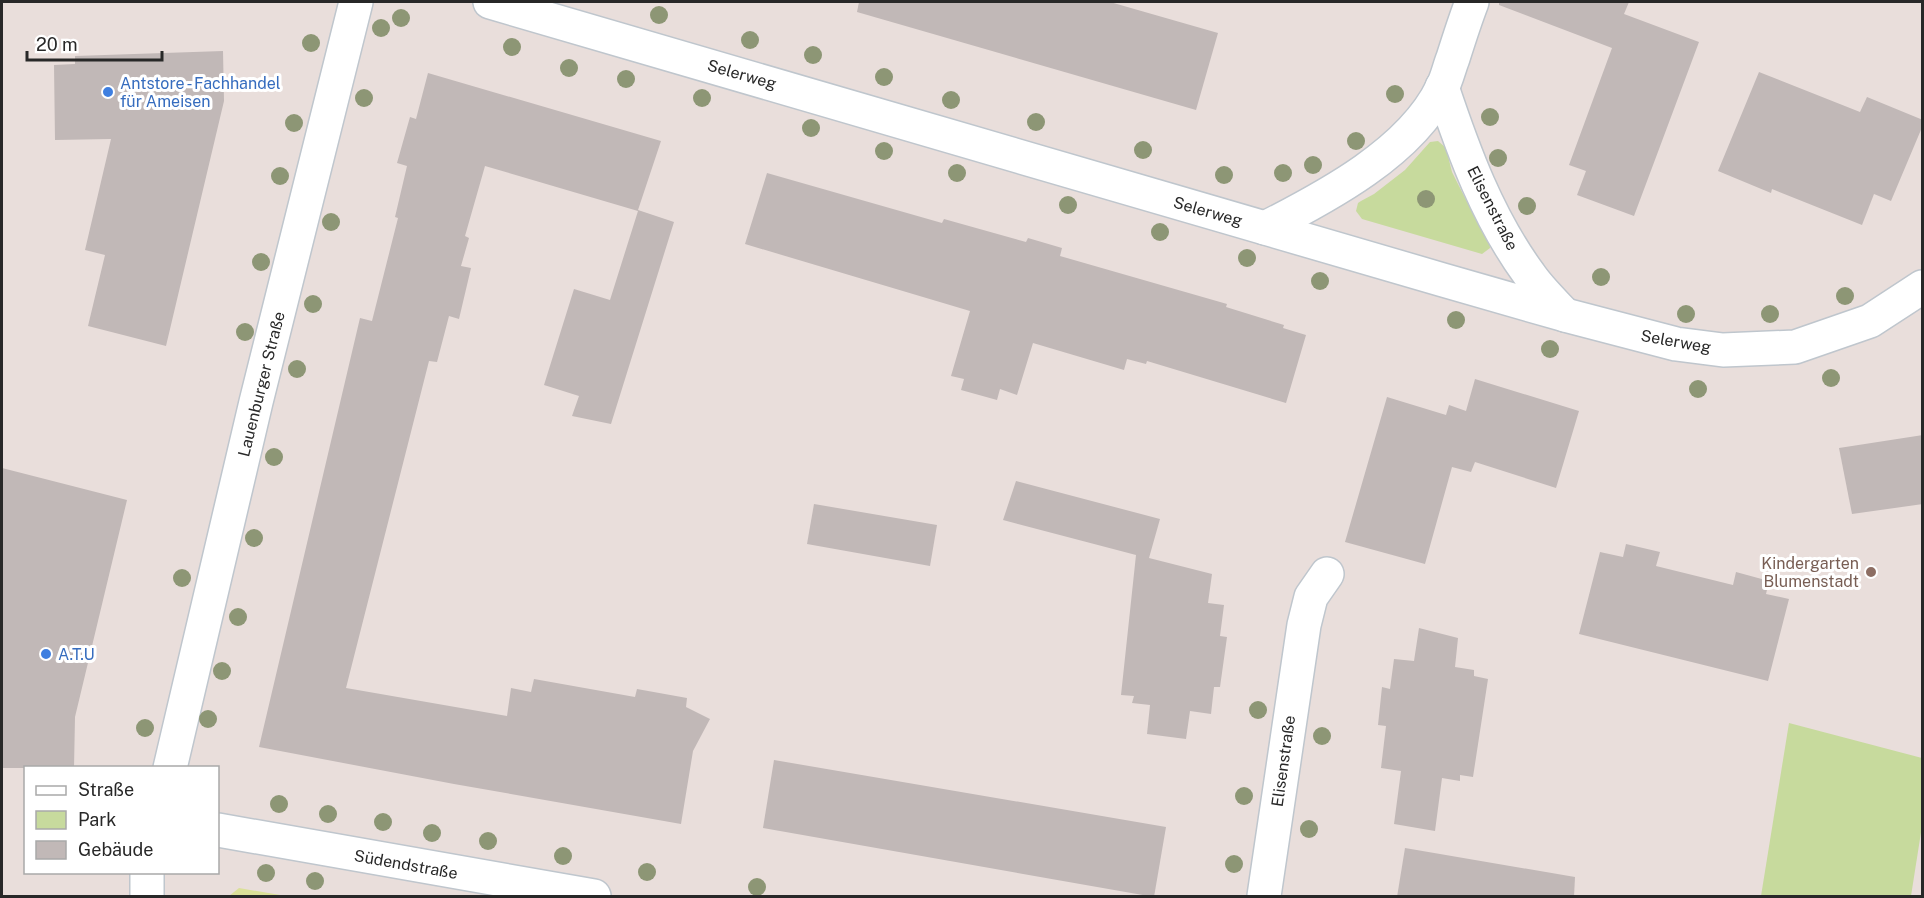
<svg xmlns="http://www.w3.org/2000/svg" width="1924" height="898" viewBox="0 0 1924 898" font-family="'Public Sans',sans-serif">
  <style>
    .green { fill: #c7da9d }
    .pitch { fill: #dbe099 }
    .building { fill: #c1b8b7 }
    .lines { fill: none; stroke-linecap: round; stroke-linejoin: round }
    .minor-casing { stroke: #bfc6cd; stroke-width: 36 }
    .minor { stroke: #fff; stroke-width: 33 }
    .tree { fill: #8d9675 }
    .shop-dot { fill: #3f7fe0; stroke: #fff; stroke-width: 2 }
    .education-dot { fill: #8d6e63; stroke: #fff; stroke-width: 2 }
    .labels { text-anchor: middle; stroke-width: 6; stroke-linejoin: round; paint-order: stroke }
    .street-label { font-size: 16px; fill: #282828; stroke: #fff }
    .shop-label { font-size: 16px; fill: #366cbe; stroke: #fff; text-anchor: start }
    .education-label { font-size: 16px; fill: #785e54; stroke: #fff; text-anchor: end }
  </style>
  <rect width="100%" height="100%" fill="#e9dedb"/>
  <g class="green">
    <polygon points="1438,141 1446,148 1452,172 1459,186 1477,221 1489,238 1490,248 1482,254 1362,219 1356,211 1358,203 1361,201 1374,194 1405,170 1430,142"/>
    <polygon points="1789,723 1922,758 1922,826 1911,896 1761,896"/>
  </g>
  <polygon class="pitch" points="239,888 286,896 229,896"/>
  <g class="building">
    <polygon points="859,2 1110,2 1218,33 1196,110 857,12"/>
    <polygon points="1499,2 1629,2 1624,14 1699,42 1634,216 1577,195 1586,171 1569,165 1612,48 1499,5"/>
    <polygon points="223,51 224,101 166,346 88,326 105,255 85,250 111,139 55,140 54,65 75,64 75,56"/>
    <polygon points="1759,72 1860,112 1867,97 1923,120 1923,125 1891,201 1874,194 1862,225 1772,189 1771,193 1718,171"/>
    <polygon points="428,73 661,141 638,210 674,222 611,424 572,416 579,396 544,385 574,289 610,300 638,211 485,166 465,236 469,238 461,266 471,268 459,319 449,316 437,362 429,361 346,688 507,716 511,688 531,692 534,679 635,697 637,689 687,698 686,707 710,719 693,751 681,824 454,784 259,747 360,318 372,321 398,218 395,217 407,166 397,163 410,117 416,119"/>
    <polygon points="767,173 942,223 944,219 1026,242 1028,238 1062,248 1060,256 1227,304 1226,307 1284,325 1283,328 1306,335 1286,403 1147,361 1146,364 1127,359 1124,370 1033,343 1017,395 1000,389 997,400 961,390 964,379 951,376 970,311 745,244"/>
    <polygon points="1475,379 1579,411 1556,488 1475,462 1471,472 1452,467 1425,564 1345,542 1387,397 1446,415 1449,405 1466,411"/>
    <polygon points="1923,435 1923,504 1852,514 1839,448"/>
    <polygon points="2,468 127,500 75,717 74,768 2,768"/>
    <polygon points="1016,481 1160,519 1149,558 1212,574 1208,603 1224,605 1220,636 1227,637 1220,687 1214,687 1211,714 1190,711 1186,739 1147,734 1150,705 1132,703 1134,696 1121,695 1136,555 1003,520"/>
    <polygon points="814,504 937,525 930,566 807,544"/>
    <polygon points="1626,544 1660,552 1656,566 1733,585 1736,572 1769,581 1766,594 1789,599 1768,681 1579,634 1600,552 1623,557"/>
    <polygon points="1419,628 1458,638 1455,667 1474,670 1474,676 1488,679 1473,777 1460,775 1460,781 1442,778 1435,831 1394,824 1401,771 1381,768 1386,726 1378,725 1382,687 1390,689 1394,659 1414,661"/>
    <polygon points="774,760 1166,827 1154,897 763,828"/>
    <polygon points="1405,848 1575,877 1574,897 1397,897"/>
  </g>
  <g class="lines">
    <g class="minor-casing">
      <g id="minor">
        <polyline points="490,2 1443,280 1565,315 1676,344 1723,350 1795,347 1870,321 1922,287"/>
        <path d="M 1442,87 C 1464,153 1488,218 1529,274 C 1539,289 1553,302 1565,315"/>
        <path d="M 1265,228 C 1326,197 1411,152 1442,88 C 1447,79 1449,68 1453,58 C 1459,39 1465,20 1472,2"/>
        <polyline points="170,768 256,402 356,2"/>
        <polyline points="218,830 594,896"/>
        <polyline points="147,896 147,872"/>
        <polyline points="1264,896 1304,625 1311,597 1327,574"/>
      </g>
    </g>
    <use href="#minor" class="minor"/>
  </g>
  <g class="tree">
    <circle cx="659" cy="15" r="9"/>
    <circle cx="401" cy="18" r="9"/>
    <circle cx="381" cy="28" r="9"/>
    <circle cx="750" cy="40" r="9"/>
    <circle cx="311" cy="43" r="9"/>
    <circle cx="512" cy="47" r="9"/>
    <circle cx="813" cy="55" r="9"/>
    <circle cx="569" cy="68" r="9"/>
    <circle cx="884" cy="77" r="9"/>
    <circle cx="626" cy="79" r="9"/>
    <circle cx="1395" cy="94" r="9"/>
    <circle cx="364" cy="98" r="9"/>
    <circle cx="702" cy="98" r="9"/>
    <circle cx="951" cy="100" r="9"/>
    <circle cx="1490" cy="117" r="9"/>
    <circle cx="1036" cy="122" r="9"/>
    <circle cx="294" cy="123" r="9"/>
    <circle cx="811" cy="128" r="9"/>
    <circle cx="1356" cy="141" r="9"/>
    <circle cx="1143" cy="150" r="9"/>
    <circle cx="884" cy="151" r="9"/>
    <circle cx="1498" cy="158" r="9"/>
    <circle cx="1313" cy="165" r="9"/>
    <circle cx="957" cy="173" r="9"/>
    <circle cx="1283" cy="173" r="9"/>
    <circle cx="1224" cy="175" r="9"/>
    <circle cx="280" cy="176" r="9"/>
    <circle cx="1426" cy="199" r="9"/>
    <circle cx="1068" cy="205" r="9"/>
    <circle cx="1527" cy="206" r="9"/>
    <circle cx="331" cy="222" r="9"/>
    <circle cx="1160" cy="232" r="9"/>
    <circle cx="1247" cy="258" r="9"/>
    <circle cx="261" cy="262" r="9"/>
    <circle cx="1601" cy="277" r="9"/>
    <circle cx="1320" cy="281" r="9"/>
    <circle cx="1845" cy="296" r="9"/>
    <circle cx="313" cy="304" r="9"/>
    <circle cx="1686" cy="314" r="9"/>
    <circle cx="1770" cy="314" r="9"/>
    <circle cx="1456" cy="320" r="9"/>
    <circle cx="245" cy="332" r="9"/>
    <circle cx="1550" cy="349" r="9"/>
    <circle cx="297" cy="369" r="9"/>
    <circle cx="1831" cy="378" r="9"/>
    <circle cx="1698" cy="389" r="9"/>
    <circle cx="274" cy="457" r="9"/>
    <circle cx="254" cy="538" r="9"/>
    <circle cx="182" cy="578" r="9"/>
    <circle cx="238" cy="617" r="9"/>
    <circle cx="222" cy="671" r="9"/>
    <circle cx="1258" cy="710" r="9"/>
    <circle cx="208" cy="719" r="9"/>
    <circle cx="145" cy="728" r="9"/>
    <circle cx="1322" cy="736" r="9"/>
    <circle cx="1244" cy="796" r="9"/>
    <circle cx="279" cy="804" r="9"/>
    <circle cx="328" cy="814" r="9"/>
    <circle cx="383" cy="822" r="9"/>
    <circle cx="1309" cy="829" r="9"/>
    <circle cx="432" cy="833" r="9"/>
    <circle cx="488" cy="841" r="9"/>
    <circle cx="563" cy="856" r="9"/>
    <circle cx="1234" cy="864" r="9"/>
    <circle cx="647" cy="872" r="9"/>
    <circle cx="266" cy="873" r="9"/>
    <circle cx="315" cy="881" r="9"/>
    <circle cx="757" cy="887" r="9"/>
  </g>
  <g class="shop-dot">
    <circle cx="108" cy="92" r="6"/>
    <circle cx="46" cy="654" r="6"/>
  </g>
  <circle class="education-dot" cx="1871" cy="572" r="6"/>
  <g class="labels">
    <g class="street-label">
      <text transform="translate(742 74) rotate(16)" y="6">Selerweg</text>
      <text transform="translate(1493 208) rotate(63)" y="6">Elisenstraße</text>
      <text transform="translate(1208 211) rotate(16)" y="6">Selerweg</text>
      <text transform="translate(1676 341) rotate(10)" y="6">Selerweg</text>
      <text transform="translate(261 384) rotate(-76)" y="6">Lauenburger Straße</text>
      <text transform="translate(1283 761) rotate(-82)" y="6">Elisenstraße</text>
      <text transform="translate(406 864) rotate(10)" y="6">Südendstraße</text>
    </g>
    <g class="shop-label">
      <text x="120" y="89">Antstore - Fachhandel<tspan x="120" dy="18">für Ameisen</tspan></text>
      <text x="58" y="660">A.T.U</text>
    </g>
    <g class="education-label">
      <text x="1859" y="569">Kindergarten<tspan x="1859" dy="18">Blumenstadt</tspan></text>
    </g>
  </g>
  <rect width="1924" height="898" fill="none" stroke="#282828" stroke-width="6"/>
  <rect x="24" y="766" width="195" height="108" fill="#ffffff" stroke="#a9a9a9" stroke-width="1.5"/>
  <rect x="36" y="786" width="30" height="9" fill="#ffffff" stroke="#a9a9a9" stroke-width="1.5"/>
  <text x="78" y="796" font-size="18" fill="#282828">Straße</text>
  <rect x="36" y="811" width="30" height="18" fill="#c7da9d" stroke="#a9a9a9" stroke-width="1.5"/>
  <text x="78" y="826" font-size="18" fill="#282828">Park</text>
  <rect x="36" y="841" width="30" height="18" fill="#c1b8b7" stroke="#a9a9a9" stroke-width="1.5"/>
  <text x="78" y="856" font-size="18" fill="#282828">Gebäude</text>
  <path d="M27 51v9h135v-9" fill="none" stroke="#282828" stroke-width="3"/>
  <text x="36" y="51" font-size="18" fill="#282828" stroke="#ffffff" stroke-width="4.5" paint-order="stroke">20 m</text>
</svg>
